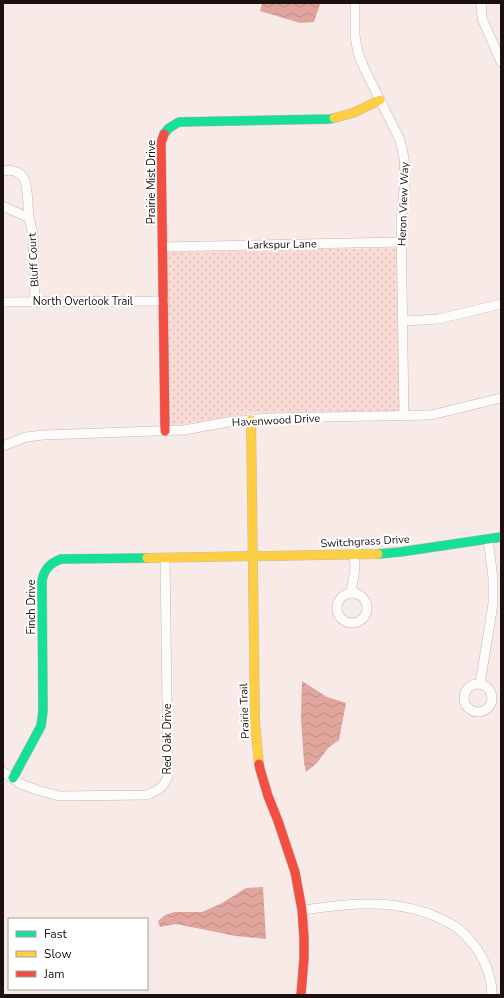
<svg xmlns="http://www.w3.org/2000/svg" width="504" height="998" viewBox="0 0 504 998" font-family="'Nunito Sans',sans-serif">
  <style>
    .park { fill: url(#park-dots) }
    .water { fill: url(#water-waves) }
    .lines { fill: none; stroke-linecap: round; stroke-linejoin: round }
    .street-casing { stroke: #c4b7b6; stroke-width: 10 }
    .fast-casing { stroke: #c4b7b6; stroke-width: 10 }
    .slow-casing { stroke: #c4b7b6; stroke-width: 10 }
    .jam-casing { stroke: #c4b7b6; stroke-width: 10 }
    .street { stroke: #fefcfb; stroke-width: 9 }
    .fast { stroke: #16e098; stroke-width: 9 }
    .slow { stroke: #ffcf43; stroke-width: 9 }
    .jam { stroke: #f24e42; stroke-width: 9 }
    .labels { text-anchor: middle; stroke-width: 4; stroke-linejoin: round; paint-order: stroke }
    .street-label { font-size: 11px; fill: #1c1110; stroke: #fff }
  </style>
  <defs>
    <pattern id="park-dots" width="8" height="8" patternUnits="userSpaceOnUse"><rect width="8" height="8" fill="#fadad5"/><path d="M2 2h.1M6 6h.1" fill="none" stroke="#d6bab6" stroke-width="1.8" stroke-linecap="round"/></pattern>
    <pattern id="water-waves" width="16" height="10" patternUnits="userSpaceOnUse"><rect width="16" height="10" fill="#e0a59c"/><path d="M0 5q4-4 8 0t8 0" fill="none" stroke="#c08d85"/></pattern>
  </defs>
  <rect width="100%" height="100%" fill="#f8eae7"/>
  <polygon class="park" points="397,248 399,411 251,413 171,426 168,252"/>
  <g class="water">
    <polygon points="262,3 320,3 320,4 314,22 300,23 260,11"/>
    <polygon points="302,681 327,697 346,703 339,740 328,748 317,763 306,772 304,763 301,719"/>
    <polygon points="263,887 266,939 236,936 176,924 160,927 158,921 165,915 174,912 202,912 222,903 246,888"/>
  </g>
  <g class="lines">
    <g class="street-casing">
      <g id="street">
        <polyline points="355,3 355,36 358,53 365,70 400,140 404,158 405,179 401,223 404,416"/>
        <polyline points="481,3 482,18 501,62"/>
        <path d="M 3,171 C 10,169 19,171 23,177 C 28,183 28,209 29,218 L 3,206"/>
        <polyline points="29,218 33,234 35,301"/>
        <polyline points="163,247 401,242"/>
        <polyline points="3,302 164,301"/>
        <polyline points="403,321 438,319 501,304"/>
        <polyline points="3,446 26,437 43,435 184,430 228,422 269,418 431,415 501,398"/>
        <polyline points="351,593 355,568 354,555"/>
        <circle cx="352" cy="608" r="15"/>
        <circle cx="478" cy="698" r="14"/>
        <polyline points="480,684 493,604 493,578 488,539"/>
        <path d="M 3,772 L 21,784 L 37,790 L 59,796 L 147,795 C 159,790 163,788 168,776 L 165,558"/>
        <path d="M 302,910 C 322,908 342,904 363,904 C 393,903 425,909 451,924 C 454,926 458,928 461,931 C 467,936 472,943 477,949 C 486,963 492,979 492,995"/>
      </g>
    </g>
    <g class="fast-casing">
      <g id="fast">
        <polyline points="164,134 169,128 179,122 330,119 334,118"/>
        <polyline points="378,554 400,552 501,537"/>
        <path d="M 13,778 L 41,726 L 43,711 L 42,581 C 44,569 50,563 61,559 L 147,558"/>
      </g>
    </g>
    <g class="slow-casing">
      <g id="slow">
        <polyline points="334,118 353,113 380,100"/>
        <polyline points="251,420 255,723 259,764"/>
        <polyline points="147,558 378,554"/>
      </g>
    </g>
    <g class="jam-casing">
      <g id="jam">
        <polyline points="164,134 161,143 165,431"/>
        <polyline points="259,764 260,769 268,796 278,821 295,872 302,910 304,938 304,958 301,995"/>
      </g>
    </g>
    <use href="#street" class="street"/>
    <use href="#fast" class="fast"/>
    <use href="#slow" class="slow"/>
    <use href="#jam" class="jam"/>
  </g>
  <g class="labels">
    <g class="street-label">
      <text transform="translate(151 182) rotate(-90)" y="4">Prairie Mist Drive</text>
      <text transform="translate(403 204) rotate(-88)" y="4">Heron View Way</text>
      <text transform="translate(282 244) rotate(-1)" y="4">Larkspur Lane</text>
      <text transform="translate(33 260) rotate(-93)" y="4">Bluff Court</text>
      <text x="83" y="305">North Overlook Trail</text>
      <text transform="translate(276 420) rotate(-3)" y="4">Havenwood Drive</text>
      <text transform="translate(365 541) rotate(-3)" y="4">Switchgrass Drive</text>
      <text transform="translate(31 607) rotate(-90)" y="4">Finch Drive</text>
      <text transform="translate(244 711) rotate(-92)" y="4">Prairie Trail</text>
      <text transform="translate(167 739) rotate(-90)" y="4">Red Oak Drive</text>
    </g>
  </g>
  <rect width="504" height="998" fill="none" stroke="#1c1110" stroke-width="8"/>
  <rect x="8" y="918" width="140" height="72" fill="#ffffff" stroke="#a4a09f"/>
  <rect x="16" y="931" width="20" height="6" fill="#16e098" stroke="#a4a09f"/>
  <text x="44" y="938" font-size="12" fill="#1c1110">Fast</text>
  <rect x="16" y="951" width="20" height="6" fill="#ffcf43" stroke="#a4a09f"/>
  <text x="44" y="958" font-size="12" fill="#1c1110">Slow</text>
  <rect x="16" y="971" width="20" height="6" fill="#f24e42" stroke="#a4a09f"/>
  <text x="44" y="978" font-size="12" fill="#1c1110">Jam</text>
</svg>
